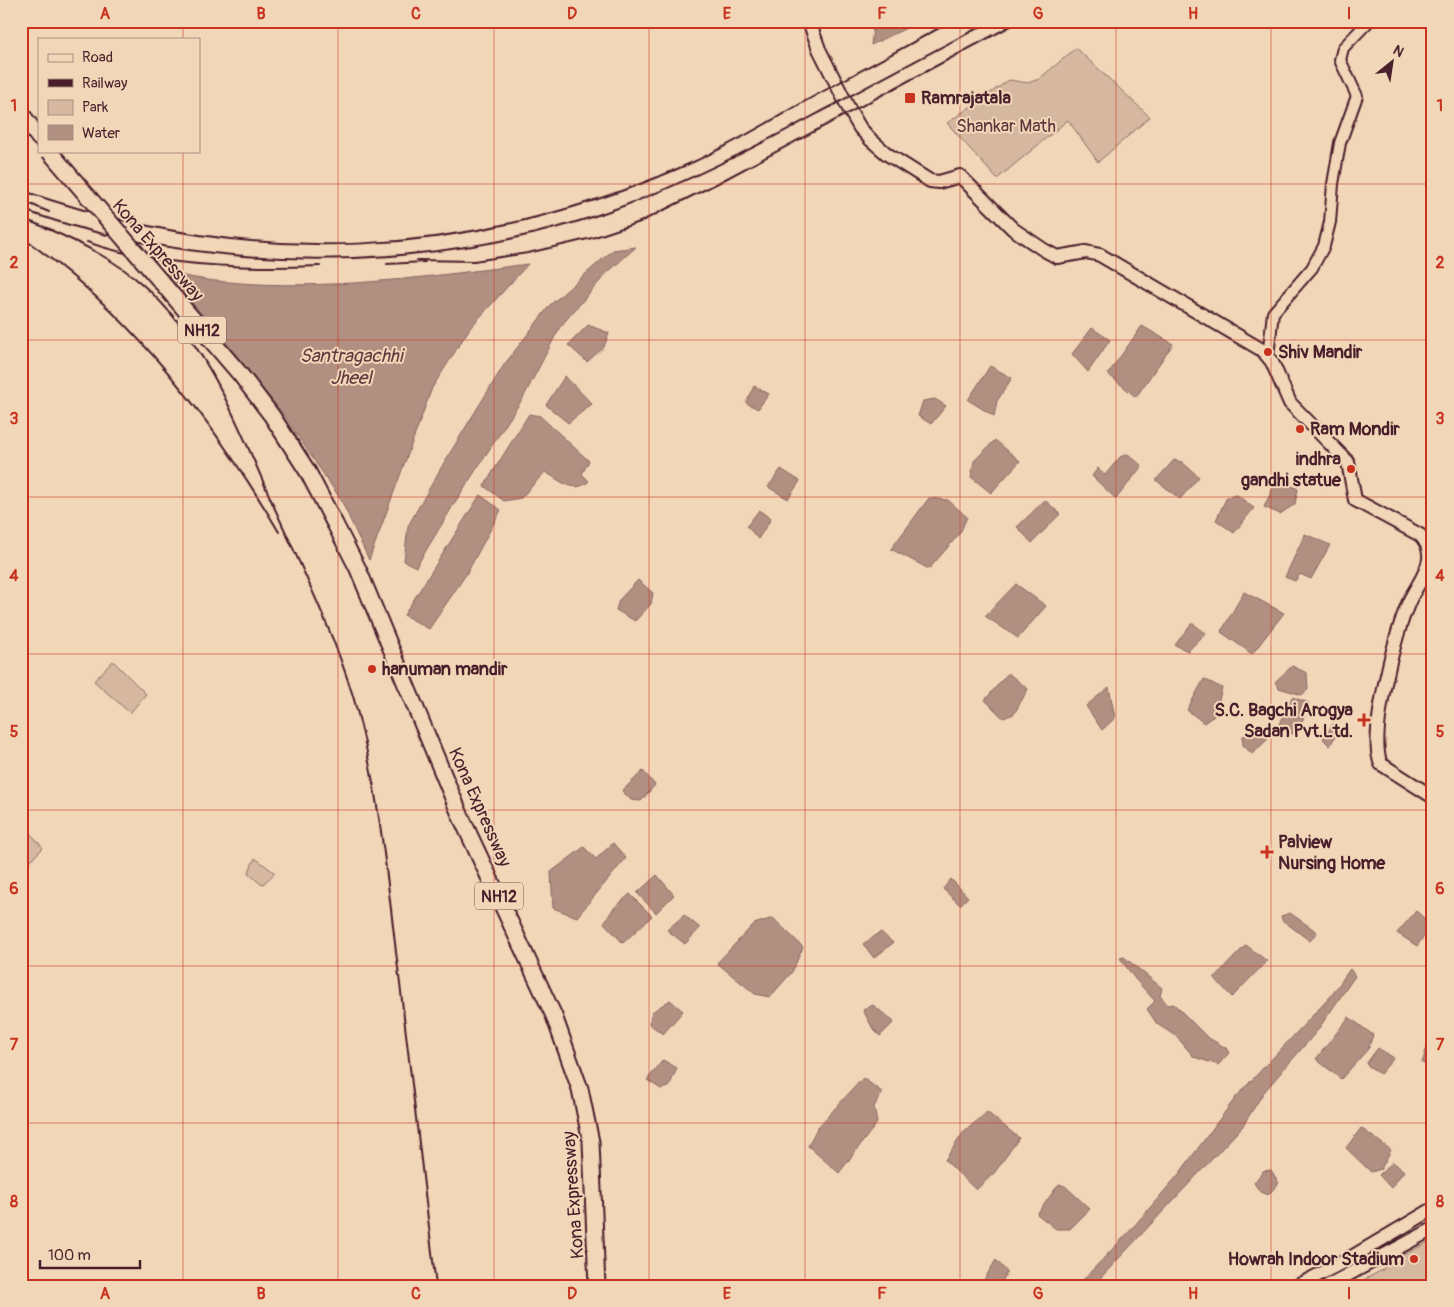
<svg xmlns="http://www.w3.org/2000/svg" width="1454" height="1307" viewBox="0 0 1454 1307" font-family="Pangolin,sans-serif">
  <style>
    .green { fill: #d6b8a0; stroke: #906c66 }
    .water { fill: #b19082; stroke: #88635f }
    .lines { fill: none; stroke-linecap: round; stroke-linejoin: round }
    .minor-casing { stroke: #4a1f2b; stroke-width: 14 }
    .major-casing { stroke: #4a1f2b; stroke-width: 16 }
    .highway-casing { stroke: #4a1f2b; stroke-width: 19 }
    .minor { stroke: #f1d6b8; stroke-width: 10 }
    .major { stroke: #f1d6b8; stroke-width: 12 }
    .highway { stroke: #f1d6b8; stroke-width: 15 }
    .rail { stroke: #4a1f2b; stroke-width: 2 }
    .highway-bridge-casing { stroke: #4a1f2b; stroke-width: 19; stroke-linecap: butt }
    .highway-bridge { stroke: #f1d6b8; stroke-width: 15 }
    .grid { fill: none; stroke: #c8321e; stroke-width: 1; stroke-opacity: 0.55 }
    .poi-dot { fill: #c8321e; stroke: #f1d6b8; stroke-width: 2 }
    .labels { text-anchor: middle; stroke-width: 4; stroke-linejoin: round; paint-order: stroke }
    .shield { fill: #f1d6b8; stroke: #7c5655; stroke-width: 1 }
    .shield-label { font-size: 16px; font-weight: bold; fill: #4a1f2b }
    .poi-label { font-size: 18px; font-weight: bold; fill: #4a1f2b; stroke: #f1d6b8; text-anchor: start }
    .park-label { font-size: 18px; fill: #5f363d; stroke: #f1d6b8 }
    .street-label { font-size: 18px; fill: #4a1f2b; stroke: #f1d6b8 }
    .water-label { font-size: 19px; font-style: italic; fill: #643b41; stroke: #f1d6b8 }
    .neatline { fill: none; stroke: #c8321e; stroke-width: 2 }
    .grid-label { font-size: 16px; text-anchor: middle; font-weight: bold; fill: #c8321e }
  </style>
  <rect width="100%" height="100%" fill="#f1d6b8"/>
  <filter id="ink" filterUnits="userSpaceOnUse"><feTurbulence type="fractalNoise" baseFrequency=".02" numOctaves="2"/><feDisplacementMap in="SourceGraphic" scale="10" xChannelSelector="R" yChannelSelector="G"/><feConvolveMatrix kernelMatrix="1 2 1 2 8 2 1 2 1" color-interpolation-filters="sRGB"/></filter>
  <g filter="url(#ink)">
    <g class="green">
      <polygon points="1076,48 1150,117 1098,162 1068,120 997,179 947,123 1009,80 1028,83 1039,79"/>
      <polygon points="113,661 146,694 130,713 94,681"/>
      <polygon points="30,833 43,848 29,862 21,854 21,841"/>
      <polygon points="255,858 275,873 262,885 248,873"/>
      <polygon points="1433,1240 1433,1286 1352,1286 1384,1269 1383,1265"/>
    </g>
    <g class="water">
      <polygon points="874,21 921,21 871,45"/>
      <polygon points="636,247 606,274 560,327 523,398 457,499 416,567 404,561 408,526 445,461 504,365 550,305 613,250"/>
      <path d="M 528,264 L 470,328 L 432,388 L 369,560 L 341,500 L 283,414 L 212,325 L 164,272 C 185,276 207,281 228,282 C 328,291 428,277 528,264 Z"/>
      <polygon points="588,325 609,333 604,347 587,362 568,345"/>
      <polygon points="1142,326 1173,344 1136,397 1108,374"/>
      <polygon points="1092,328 1110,340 1088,372 1072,354"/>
      <polygon points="990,366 1012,378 997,401 994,416 968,400"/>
      <polygon points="565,376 592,404 568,423 546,405"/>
      <polygon points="754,386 769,394 758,409 746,403"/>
      <polygon points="935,399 946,406 931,424 918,416 923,401"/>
      <path d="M 529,414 L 540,416 L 589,461 L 582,474 L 589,481 C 574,495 560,480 545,472 L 521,498 L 504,501 L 484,486 Z"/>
      <polygon points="995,440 1020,461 991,493 971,477 974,461"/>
      <polygon points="1128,454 1142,466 1116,499 1092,476 1098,468 1105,475 1120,457"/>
      <polygon points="1174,460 1182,462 1199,477 1180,499 1156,480"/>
      <polygon points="781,469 800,481 788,499 768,487"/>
      <polygon points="1277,479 1298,489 1295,504 1280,514 1264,507"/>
      <polygon points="480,495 501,510 467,573 429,629 404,615"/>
      <polygon points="1237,495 1254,508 1234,533 1216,520 1227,497"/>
      <polygon points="929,498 948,500 967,517 960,533 929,569 891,549"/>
      <polygon points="1045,500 1060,514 1032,543 1017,527"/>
      <polygon points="759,510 771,519 758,539 747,526"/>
      <polygon points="1305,534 1330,545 1311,579 1300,574 1295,581 1285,577"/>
      <polygon points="638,580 653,593 651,604 635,621 616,610 619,600"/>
      <polygon points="1016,584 1046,606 1018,638 985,616"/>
      <polygon points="1244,592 1284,613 1252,654 1221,632"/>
      <polygon points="1192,623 1206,633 1188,651 1175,645"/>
      <polygon points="1292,666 1307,673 1308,689 1302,695 1279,688 1275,682"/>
      <polygon points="1008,673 1028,689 1014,714 1003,718 985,700"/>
      <polygon points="1204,679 1222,688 1215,715 1204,723 1187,710"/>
      <polygon points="1109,687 1115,718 1102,730 1086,706"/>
      <polygon points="1292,697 1309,703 1297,735 1283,731 1278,726"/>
      <polygon points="1333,724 1339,729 1330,746 1323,739"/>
      <polygon points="1257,726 1268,739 1252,754 1243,745 1242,737"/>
      <polygon points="643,771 655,785 641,801 631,800 622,791"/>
      <polygon points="613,843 626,858 577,917 553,908 551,872 584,847 596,859"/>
      <polygon points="657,875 674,895 656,913 637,893"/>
      <polygon points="951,879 968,897 960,905 943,889"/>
      <polygon points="630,894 652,916 623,943 604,923 613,909"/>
      <polygon points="1416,911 1432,925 1417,946 1397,933"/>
      <polygon points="1290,913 1317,932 1310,941 1282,920 1281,916"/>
      <polygon points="684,915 700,928 685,944 667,930"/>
      <polygon points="773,918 803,947 792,972 770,997 755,994 717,963 754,924"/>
      <polygon points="881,932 893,943 874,958 863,944"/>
      <polygon points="1246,945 1267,961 1232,997 1214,978"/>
      <polygon points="1124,957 1162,988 1160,996 1168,1005 1174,1004 1207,1037 1226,1048 1229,1053 1218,1065 1194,1057 1177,1037 1157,1024 1147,1009 1155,1001 1135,979 1120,958"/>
      <polygon points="1350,969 1355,976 1317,1031 1264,1092 1242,1127 1093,1286 1077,1286 1128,1233 1179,1174 1236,1097 1331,996"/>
      <polygon points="670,1000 683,1011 663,1034 649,1024 652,1012"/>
      <polygon points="873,1005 894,1022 880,1036 873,1029 863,1010"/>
      <polygon points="1349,1017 1373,1035 1368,1049 1341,1079 1316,1059"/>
      <polygon points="1433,1039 1433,1067 1422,1063 1427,1047"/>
      <polygon points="1378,1048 1394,1058 1380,1074 1366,1064"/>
      <polygon points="663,1060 677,1068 669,1087 661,1089 647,1080"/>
      <polygon points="863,1078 882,1092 874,1107 877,1123 839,1173 808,1146 817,1128"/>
      <polygon points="987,1112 1019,1138 995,1172 976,1190 945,1160 963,1133"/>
      <polygon points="1361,1128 1391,1150 1381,1169 1371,1172 1346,1148"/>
      <polygon points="1393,1162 1404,1171 1391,1188 1379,1175"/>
      <polygon points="1271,1170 1279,1183 1268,1195 1260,1192 1254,1183 1263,1171"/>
      <polygon points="1059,1184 1065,1186 1090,1209 1070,1229 1056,1229 1037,1214"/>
      <polygon points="996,1260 1007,1272 1000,1286 982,1283"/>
    </g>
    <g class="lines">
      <g class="minor-casing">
        <polyline id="minor" points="1268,356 1273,313 1312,268 1324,246 1330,222 1333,184 1340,143 1357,96 1340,60 1343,48 1369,21"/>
      </g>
      <g class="major-casing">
        <g id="major">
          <path d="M 809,21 L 819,49 L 849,109 L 860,128 L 871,140 L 887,154 L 930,181 L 939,182 L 960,176 L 1013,229 L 1044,250 L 1057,257 L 1086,252 L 1100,255 L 1262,350 L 1272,362 L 1290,403 L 1348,462 L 1355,500 L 1420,535 C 1427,542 1430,549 1429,559 C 1427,575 1414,589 1408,604 C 1395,634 1368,736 1381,764 L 1433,797"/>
          <polyline points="1297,1286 1345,1261 1433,1209"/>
          <polyline points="1327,1286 1433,1229"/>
        </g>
      </g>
      <g class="highway-casing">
        <g id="highway">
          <polyline points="21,113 39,138"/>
          <polyline points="335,524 358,569 461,817 554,1016 580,1089 591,1142 597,1286"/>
        </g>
      </g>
      <use href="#minor" class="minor"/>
      <use href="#major" class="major"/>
      <use href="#highway" class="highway"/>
      <g class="rail">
        <path d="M 21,190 C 249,271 470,261 691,163 C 731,145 770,121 809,99 C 856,73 904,47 952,21"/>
        <polyline points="21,200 49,212"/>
        <path d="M 21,209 C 202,276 437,275 618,208 C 692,181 762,143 832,106 C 884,77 938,49 991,21"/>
        <polyline points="21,218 52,230"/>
        <path d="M 46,228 C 80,243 114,259 142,284 C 206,340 238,424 271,500 C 300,565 332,628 353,696 C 377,779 386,866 396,952 C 410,1063 423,1174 436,1286"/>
        <path d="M 21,237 C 130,311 213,420 279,532"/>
        <path d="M 87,242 C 157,267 246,269 320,266"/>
        <polyline points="417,260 474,261 528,253 592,238 640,222 718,183 1020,21"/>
        <polyline points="387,264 425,262"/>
      </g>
      <g class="highway-bridge-casing">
        <polyline id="highway-bridge" points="49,151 240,374 272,416 308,472 335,524"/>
      </g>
      <use href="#highway-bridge" class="highway-bridge"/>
    </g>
  </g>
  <path class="grid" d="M 183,21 L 183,39M 338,21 L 338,1286M 494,21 L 494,1286M 649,21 L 649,1286M 805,21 L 805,1286M 960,21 L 960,1286M 1116,21 L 1116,1286M 1271,21 L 1271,1286M 183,151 L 183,1286M 21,184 L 1433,184M 21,340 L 1433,340M 21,497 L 1433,497M 21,654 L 1433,654M 21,810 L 1433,810M 21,966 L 1433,966M 21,1123 L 1433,1123"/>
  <g class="poi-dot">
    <rect x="904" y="92" width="12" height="12" rx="2.5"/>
    <circle cx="1268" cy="352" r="5"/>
    <circle cx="1300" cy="429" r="5"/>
    <circle cx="1351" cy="469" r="5"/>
    <circle cx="372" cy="669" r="5"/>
    <path d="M1361.5 712.5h5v5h5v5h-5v5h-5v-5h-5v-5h5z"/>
    <path d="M1264.5 844.5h5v5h5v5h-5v5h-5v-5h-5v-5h5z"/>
    <circle cx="1414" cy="1259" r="5"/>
  </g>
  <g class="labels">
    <g class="shield">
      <rect x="178" y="316.5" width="48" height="27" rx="4"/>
      <rect x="475" y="882.5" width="48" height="27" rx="4"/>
    </g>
    <g class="shield-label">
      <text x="202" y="336">NH12</text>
      <text x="499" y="902">NH12</text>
    </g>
    <g class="poi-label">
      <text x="921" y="104">Ramrajatala</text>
      <text x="1278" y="358">Shiv Mandir</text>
      <text x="1310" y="435">Ram Mondir</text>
      <text x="1341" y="465" text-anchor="end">indhra<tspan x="1341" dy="21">gandhi statue</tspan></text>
      <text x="382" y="675">hanuman mandir</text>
      <text x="1353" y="716" text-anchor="end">S.C. Bagchi Arogya<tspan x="1353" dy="21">Sadan Pvt.Ltd.</tspan></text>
      <text x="1278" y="848">Palview<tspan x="1278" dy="21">Nursing Home</tspan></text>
      <text x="1404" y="1265" text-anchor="end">Howrah Indoor Stadium</text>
    </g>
    <g class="park-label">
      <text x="1006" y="132">Shankar Math</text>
    </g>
    <g class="street-label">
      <text transform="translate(158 250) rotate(49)" y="6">Kona Expressway</text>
      <text transform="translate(480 807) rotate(66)" y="6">Kona Expressway</text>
      <text transform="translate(573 1195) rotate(-94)" y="6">Kona Expressway</text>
    </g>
    <g class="water-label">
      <text x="351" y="362">Santragachhi<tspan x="351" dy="22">Jheel</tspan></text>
    </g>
  </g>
  <rect width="1454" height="1307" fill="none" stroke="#f1d6b8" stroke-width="55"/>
  <rect x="38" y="38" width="162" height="115" fill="#f1d6b8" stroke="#ae8d80"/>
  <rect x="48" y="54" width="25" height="8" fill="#f1d6b8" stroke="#ae8d80"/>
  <text x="82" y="62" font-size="15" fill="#4a1f2b">Road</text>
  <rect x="48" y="79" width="25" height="8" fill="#4a1f2b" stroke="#ae8d80"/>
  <text x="82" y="88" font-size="15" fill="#4a1f2b">Railway</text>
  <rect x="48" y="100" width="25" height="15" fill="#d6b8a0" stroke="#ae8d80"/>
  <text x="82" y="112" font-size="15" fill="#4a1f2b">Park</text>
  <rect x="48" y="125" width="25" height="15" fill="#b19082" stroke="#ae8d80"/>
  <text x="82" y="138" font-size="15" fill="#4a1f2b">Water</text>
  <g transform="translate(1392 62) rotate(30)" stroke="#f1d6b8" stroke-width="4" paint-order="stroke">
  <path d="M0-4L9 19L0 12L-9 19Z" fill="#4a1f2b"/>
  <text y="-8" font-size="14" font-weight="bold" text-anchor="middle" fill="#4a1f2b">N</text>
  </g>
  <path d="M40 1260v8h100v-8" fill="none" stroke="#4a1f2b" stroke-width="2.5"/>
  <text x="48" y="1260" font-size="15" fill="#4a1f2b" stroke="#f1d6b8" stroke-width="4" paint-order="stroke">100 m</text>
  <rect x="28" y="28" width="1398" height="1252" class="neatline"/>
  <g class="grid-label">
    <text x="105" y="19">A</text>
    <text x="261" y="19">B</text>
    <text x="416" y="19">C</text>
    <text x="572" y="19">D</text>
    <text x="727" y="19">E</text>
    <text x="882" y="19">F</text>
    <text x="1038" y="19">G</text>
    <text x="1193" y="19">H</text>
    <text x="1349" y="19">I</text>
    <text x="14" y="111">1</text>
    <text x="1440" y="111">1</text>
    <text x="14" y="268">2</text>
    <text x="1440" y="268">2</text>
    <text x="14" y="424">3</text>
    <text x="1440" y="424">3</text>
    <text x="14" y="581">4</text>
    <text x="1440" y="581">4</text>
    <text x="14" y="737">5</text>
    <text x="1440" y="737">5</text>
    <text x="14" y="894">6</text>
    <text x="1440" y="894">6</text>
    <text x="14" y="1050">7</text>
    <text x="1440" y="1050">7</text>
    <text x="14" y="1207">8</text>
    <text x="1440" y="1207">8</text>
    <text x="105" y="1299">A</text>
    <text x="261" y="1299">B</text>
    <text x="416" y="1299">C</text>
    <text x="572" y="1299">D</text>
    <text x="727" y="1299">E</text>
    <text x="882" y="1299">F</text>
    <text x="1038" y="1299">G</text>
    <text x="1193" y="1299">H</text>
    <text x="1349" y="1299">I</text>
  </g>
</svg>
